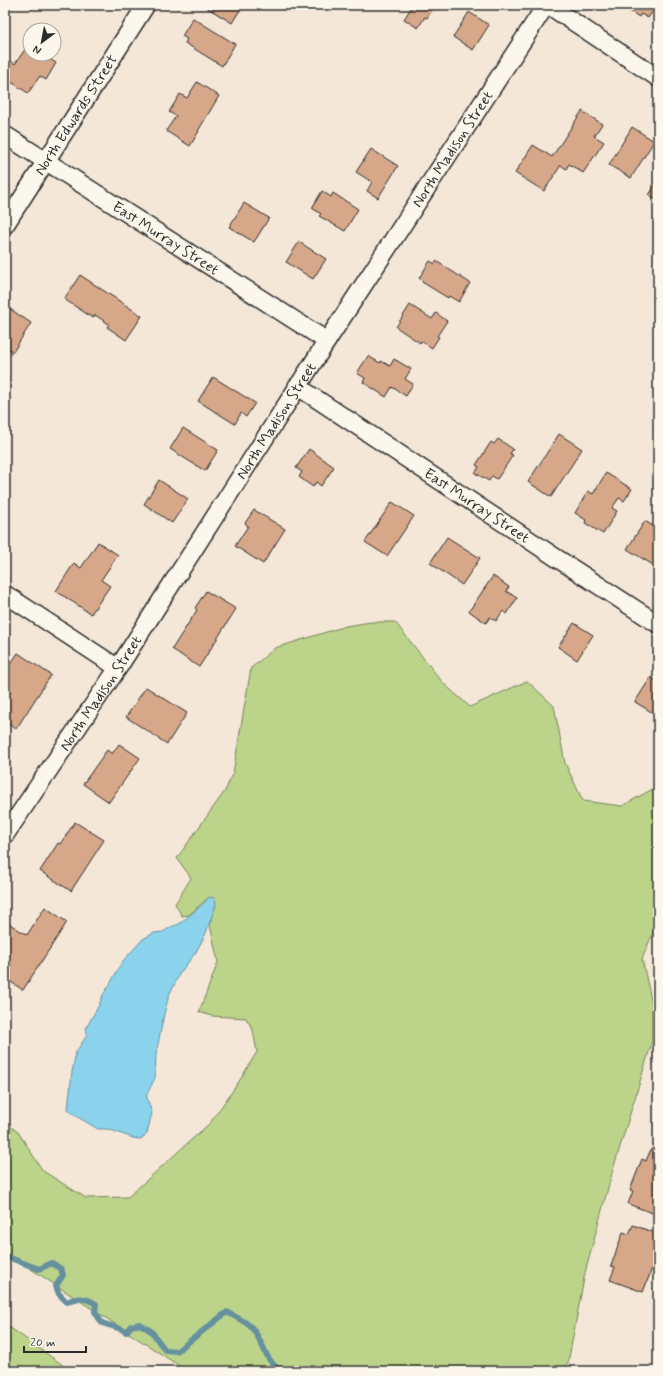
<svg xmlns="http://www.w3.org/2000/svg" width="663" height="1376" viewBox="0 0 663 1376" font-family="Mynerve,sans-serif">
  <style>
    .green { fill: #bcd48a; stroke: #74805a }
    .water { fill: #8bd3ed; stroke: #65909f }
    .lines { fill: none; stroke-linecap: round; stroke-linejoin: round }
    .stream { stroke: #65909f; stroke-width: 6 }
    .building { fill: #d7a789; stroke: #2b2b2b }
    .minor-casing { stroke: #2b2b2b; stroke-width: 20 }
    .minor { stroke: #fbf7ec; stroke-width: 17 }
    .labels { text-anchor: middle; stroke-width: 3; stroke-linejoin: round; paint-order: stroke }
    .street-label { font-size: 15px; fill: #2b2b2b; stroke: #fbf7ec }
  </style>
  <rect width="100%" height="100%" fill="#f4e7d8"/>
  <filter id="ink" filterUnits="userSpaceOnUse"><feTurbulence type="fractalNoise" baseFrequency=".025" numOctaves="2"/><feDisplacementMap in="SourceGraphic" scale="8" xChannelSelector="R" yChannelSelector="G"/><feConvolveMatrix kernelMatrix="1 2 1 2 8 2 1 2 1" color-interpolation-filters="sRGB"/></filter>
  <g filter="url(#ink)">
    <g class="green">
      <polygon points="371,622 395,622 443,683 470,707 527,681 554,706 565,763 583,801 622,806 658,786 658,921 642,959 652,1004 652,1042 612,1173 585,1273 568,1363 562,1371 187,1371 5,1252 5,1122 18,1132 43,1171 86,1198 128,1197 210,1123 238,1083 257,1052 253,1030 246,1018 212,1016 199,1012 218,962 210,925 216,904 209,897 189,915 182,916 175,904 191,878 177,858 225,791 233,773 251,668 275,648 346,626"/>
      <polygon points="5,1324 71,1371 5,1371"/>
    </g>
    <polygon class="water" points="209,897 214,898 216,904 206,933 196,952 180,973 169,995 164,1014 156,1054 155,1078 147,1094 147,1098 152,1113 147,1133 143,1138 139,1139 133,1138 108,1129 98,1129 76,1116 68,1109 72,1072 76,1052 87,1035 86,1028 99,1005 103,995 110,984 122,962 143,939 154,933 163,932 171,927 179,924 202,905"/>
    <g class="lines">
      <path class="stream" d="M 5,1256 L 39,1269 L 52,1263 L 61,1269 L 63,1275 L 56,1286 L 59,1294 L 67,1302 C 78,1296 86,1298 96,1304 L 95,1312 L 102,1323 L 121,1329 L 126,1332 L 131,1326 L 140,1324 L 151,1331 L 165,1350 L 177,1351 L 227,1312 C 235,1317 244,1320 251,1327 C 264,1341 263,1358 280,1371"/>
    </g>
    <g class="building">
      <polygon points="207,5 243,5 232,23 206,7"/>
      <polygon points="405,5 435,5 427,18 425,17 418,28 404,19 411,8"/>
      <polygon points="621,5 647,5 654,10 648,18 641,14 639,17"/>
      <polygon points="469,12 489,25 473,50 453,37"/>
      <polygon points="193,18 235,44 222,66 185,43 187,39 182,36"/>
      <polygon points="28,45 30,46 30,54 42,54 56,63 46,80 40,76 28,93 5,78 6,58 15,64"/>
      <polygon points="197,82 219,96 198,131 199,131 190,146 166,131 176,116 169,112 180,94 187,98"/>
      <polygon points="582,111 602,124 594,136 604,142 583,173 569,164 566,169 561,165 544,191 515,173 533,145 552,157"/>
      <polygon points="632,127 654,141 631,178 609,165"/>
      <polygon points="371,149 398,166 378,198 367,191 372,182 356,172"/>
      <polygon points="658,181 658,201 649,195"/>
      <polygon points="322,191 331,197 333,193 358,209 345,231 319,216 321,214 312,208"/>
      <polygon points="244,203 269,218 254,242 229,227"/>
      <polygon points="299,242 326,259 313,279 286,262"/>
      <polygon points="430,261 435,264 436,261 470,283 459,302 449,296 448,298 422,282 423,281 419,278"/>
      <polygon points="80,275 142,316 126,340 107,327 109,324 95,315 93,318 64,299"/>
      <polygon points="410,305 432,319 436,313 447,321 437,336 439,337 432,348 421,341 420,343 396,327"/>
      <polygon points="7,307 31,323 13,352 5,347 5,310"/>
      <polygon points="368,356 380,363 381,361 390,366 394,359 411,369 405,379 413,384 406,396 392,387 386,397 363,382 365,378 357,373"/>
      <polygon points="213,377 255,403 246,417 241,413 235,424 198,401"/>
      <polygon points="183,428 218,450 205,471 170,449"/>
      <polygon points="559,434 582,449 551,497 528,482"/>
      <polygon points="498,439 513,449 510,454 513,455 497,479 492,476 489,481 475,473 479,467 476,465 491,442 494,444"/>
      <polygon points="309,449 334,467 321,486 316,482 313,487 299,477 302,472 296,468"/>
      <polygon points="606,473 632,489 624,501 619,498 612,508 617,511 603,534 585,523 586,520 575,513 588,491 593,494"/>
      <polygon points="159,480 188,499 172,523 144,504"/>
      <polygon points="392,502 414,516 387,556 365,542"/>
      <polygon points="254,510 285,529 263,564 235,546 248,526 245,523"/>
      <polygon points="645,521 653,526 657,521 658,522 658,568 627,549"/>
      <polygon points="447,537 480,558 462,585 430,563"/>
      <polygon points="98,542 118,555 101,580 110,586 91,614 56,591 74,563 81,568"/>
      <polygon points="493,576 509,587 506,591 517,598 507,614 503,611 496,621 490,617 486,623 469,611"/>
      <polygon points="206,591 236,609 199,667 172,649 197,610 195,608"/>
      <polygon points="574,623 593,635 577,660 558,647"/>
      <polygon points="18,653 51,675 16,729 5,722 5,672"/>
      <polygon points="651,677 658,682 658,716 635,702"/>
      <polygon points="146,687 187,713 167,744 126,717"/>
      <polygon points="119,744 140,758 109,802 83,784 107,750 112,754"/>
      <polygon points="75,822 104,840 71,891 40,871 58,843 60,844"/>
      <polygon points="45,907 67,922 23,990 5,978 5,921 27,935"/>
      <polygon points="651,1149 658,1152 658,1215 628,1204 633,1191 630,1190 642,1159 646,1161"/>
      <polygon points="633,1225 658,1234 658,1253 643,1292 610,1280 615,1267 611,1266 623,1232 629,1234"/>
    </g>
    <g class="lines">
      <g class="minor-casing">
        <g id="minor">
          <polyline points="548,5 658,78"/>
          <path id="s1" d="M 5,135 L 327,341"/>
          <path id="s2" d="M 5,225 L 146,5"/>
          <path id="s3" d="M 297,386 L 555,557 L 658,624"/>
          <polyline points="5,594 118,668"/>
          <path id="s4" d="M 5,835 L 118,668 L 327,341 L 546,5"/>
        </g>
      </g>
      <use href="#minor" class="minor"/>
    </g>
  </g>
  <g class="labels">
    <g class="street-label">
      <text dy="5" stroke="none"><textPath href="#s2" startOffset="131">North Edwards Street</textPath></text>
      <text dy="5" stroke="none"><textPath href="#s4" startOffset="819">North Madison Street</textPath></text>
      <text dy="5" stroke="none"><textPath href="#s1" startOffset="191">East Murray Street</textPath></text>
      <text dy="5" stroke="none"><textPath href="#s4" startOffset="495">North Madison Street</textPath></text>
      <text dy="5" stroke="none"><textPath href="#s3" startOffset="216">East Murray Street</textPath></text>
      <text dy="5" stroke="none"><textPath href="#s4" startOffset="171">North Madison Street</textPath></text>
    </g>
  </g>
  <rect width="663" height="1376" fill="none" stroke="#fbf7ec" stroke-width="20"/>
  <rect x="10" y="10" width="643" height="1356" fill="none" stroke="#2b2b2b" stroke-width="1.5" filter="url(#ink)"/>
  <g transform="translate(42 42) rotate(212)"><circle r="19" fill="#fbf7ec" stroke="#a8a59f"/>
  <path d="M0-3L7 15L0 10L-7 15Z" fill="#2b2b2b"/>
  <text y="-6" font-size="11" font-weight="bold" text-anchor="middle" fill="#2b2b2b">N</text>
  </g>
  <path d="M24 1346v6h62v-6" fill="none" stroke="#2b2b2b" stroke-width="2"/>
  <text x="30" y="1346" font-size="12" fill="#2b2b2b" stroke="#fbf7ec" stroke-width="3" paint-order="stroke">20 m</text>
</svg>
